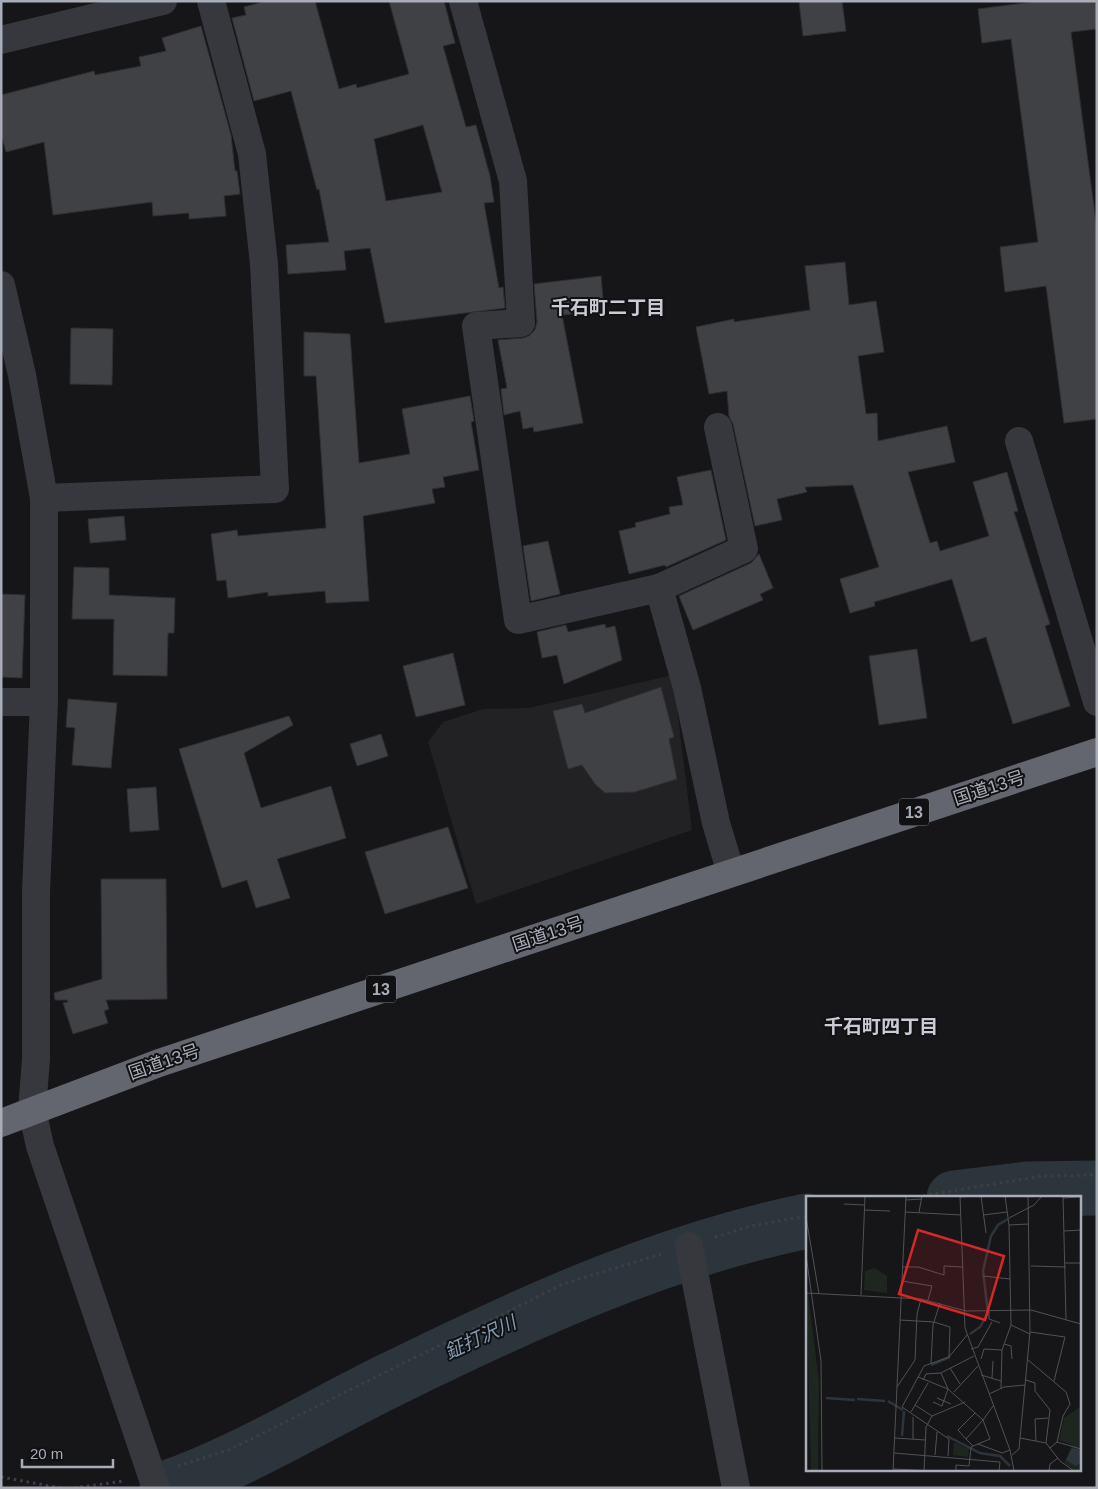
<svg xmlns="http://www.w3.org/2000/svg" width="1098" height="1489" viewBox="0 0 1098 1489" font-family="Arial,'Noto Sans JP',sans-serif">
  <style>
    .built { fill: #222225 }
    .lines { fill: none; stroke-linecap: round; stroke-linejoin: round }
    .river { stroke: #2c353c; stroke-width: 55 }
    .building { fill: #404145; stroke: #303034; fill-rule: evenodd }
    .path { stroke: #3d3f44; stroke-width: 3; stroke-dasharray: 2.5 4; stroke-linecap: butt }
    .minor { stroke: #37383d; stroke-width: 28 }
    .highway { stroke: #63666e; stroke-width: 28 }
    .labels { text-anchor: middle; stroke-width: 4; stroke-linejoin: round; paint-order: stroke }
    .shield { fill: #111113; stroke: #7b7e86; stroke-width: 1 }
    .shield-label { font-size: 16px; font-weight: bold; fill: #a8adb8 }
    .street-label { font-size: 18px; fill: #a8adb8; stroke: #111113 }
    .neighbourhood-label { font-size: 19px; font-weight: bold; fill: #c9ccd4; stroke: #111113 }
    .water-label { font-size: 19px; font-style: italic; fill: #7f9bb3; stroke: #111113 }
    .inset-river { fill: none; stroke: #2c353c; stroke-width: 2.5 }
    .inset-road { fill: none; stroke: #505258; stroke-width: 1 }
    .view { fill: #d62828; fill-opacity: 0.15; stroke: #d62828; stroke-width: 2.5 }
    .inset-edge { fill: none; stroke: #a8adb8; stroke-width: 2.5 }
  </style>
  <rect width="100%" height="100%" fill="#161618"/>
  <polygon class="built" points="673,675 692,830 476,904 428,742 443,722 483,709 529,708"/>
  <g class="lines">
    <g class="river">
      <polyline points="954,1198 1027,1189 1097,1188"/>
      <path d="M 167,1488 C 244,1461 315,1417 388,1381 C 522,1315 660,1251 807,1221"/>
    </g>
  </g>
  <g class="building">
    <path d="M 266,1 L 315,1 L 339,89 L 356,84 L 357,88 L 409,74 L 389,1 L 444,1 L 455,43 L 443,46 L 466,127 L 476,125 L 490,176 L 494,202 L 484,203 L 499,288 L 503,287 L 505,308 L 385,323 L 370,248 L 344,251 L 346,270 L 288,274 L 286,245 L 329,242 L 319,189 L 317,190 L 291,91 L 254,101 L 232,18 L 246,15 L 244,7 ZM 423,125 L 442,192 L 386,201 L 374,139 Z"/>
    <polygon points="799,1 842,1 846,31 803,36"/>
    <polygon points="1040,1 1097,1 1097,29 1071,32 1097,230 1097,419 1064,423 1046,286 1005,292 1000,247 1038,242 1011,39 982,43 978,9"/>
    <polygon points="201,26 231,135 235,171 237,171 240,194 224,196 226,216 189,219 189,213 153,216 152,202 53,215 44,142 6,152 1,134 1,95 94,71 95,75 141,66 139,57 166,51 162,38"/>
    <polygon points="845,262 849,305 876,301 884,352 858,356 866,414 877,413 878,441 947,426 955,462 908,472 930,543 937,541 940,551 989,536 973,482 1007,472 1018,511 1014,512 1050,624 1045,626 1070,706 1013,724 986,637 971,642 952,579 874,602 875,606 850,613 840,579 879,567 853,485 805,487 807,492 777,499 782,520 755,526 733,424 729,416 727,391 709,394 696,327 734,319 734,322 810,310 805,266"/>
    <polygon points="601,276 604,310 562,315 583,423 534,432 533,427 523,429 520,411 504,415 501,389 507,388 498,340 523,338 529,336 535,330 537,322 534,284"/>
    <polygon points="71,328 113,329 112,385 70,384"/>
    <polygon points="304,332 350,334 359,463 410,454 402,409 470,396 474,421 471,422 479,470 443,477 445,487 432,489 435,503 363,516 369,601 326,603 325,591 268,596 268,592 228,598 226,580 217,581 211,534 237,530 238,536 326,528 316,376 304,376"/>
    <polygon points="711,470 726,540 666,567 665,565 629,574 619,531 636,527 635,523 670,514 669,507 683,505 677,477"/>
    <polygon points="124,516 126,540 90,543 88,519"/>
    <polygon points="548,541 560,594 531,601 523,546"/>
    <polygon points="759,554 773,588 760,594 763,600 693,630 679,596 751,563"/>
    <polygon points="74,567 109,568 109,595 175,598 174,633 168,633 167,676 113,675 114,619 72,619"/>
    <polygon points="1,594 25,595 22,678 1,677"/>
    <polygon points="605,624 606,628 615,626 622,660 564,684 557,655 542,658 537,632 566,625 568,632"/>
    <polygon points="917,649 927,718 879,725 869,656"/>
    <polygon points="453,653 465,705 416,717 403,666"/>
    <polygon points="661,687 674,737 669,739 677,779 635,792 605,793 595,784 582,765 568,769 553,711 582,704 585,713"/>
    <polygon points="68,699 117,703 111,768 72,765 75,728 66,727"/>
    <polygon points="289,716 293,725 244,753 261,808 331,786 346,838 277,859 290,898 256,908 247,880 222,888 179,749"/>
    <polygon points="381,734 388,756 357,766 350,744"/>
    <polygon points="156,787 159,830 130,832 127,789"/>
    <polygon points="448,827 468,888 385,914 365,852"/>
    <polygon points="101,879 166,879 167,999 106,1000 109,1009 104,1011 108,1023 73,1034 63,1003 68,1002 67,1000 55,1000 54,993 102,979"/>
  </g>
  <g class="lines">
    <g class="path">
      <polyline points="910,1198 1042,1176 1097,1175"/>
      <polyline points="715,1237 751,1226 807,1216"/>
      <polyline points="178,1466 231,1449 563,1284 661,1254"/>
      <polyline points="1,1477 61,1488"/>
      <polyline points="74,1488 124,1481"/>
    </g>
    <g class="minor">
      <polyline points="463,1 513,181 521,323 476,326 518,620 659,588 687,688 716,823 731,873"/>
      <polyline points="1,40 163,1"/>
      <polyline points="1,285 22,375 44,498 44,702 36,892 36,1059 32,1110 40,1146 156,1488"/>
      <polyline points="1019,441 1097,702"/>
      <polyline points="44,498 275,489 264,264 252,154 211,1"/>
      <polyline points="659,588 744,549 718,427"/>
      <polyline points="1,702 44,702"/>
      <polyline points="689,1246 736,1488"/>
    </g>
    <polyline class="highway" points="1,1123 159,1063 1097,752"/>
  </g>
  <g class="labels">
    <g class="shield">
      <rect x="899" y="798.5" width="30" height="27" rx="4"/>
      <rect x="366" y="975.5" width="30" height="27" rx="4"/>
    </g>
    <g class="shield-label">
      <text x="914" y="818">13</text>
      <text x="381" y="995">13</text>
    </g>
    <g class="street-label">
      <text transform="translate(989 788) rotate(-18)" y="6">国道13号</text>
      <text transform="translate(548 934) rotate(-18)" y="6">国道13号</text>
      <text transform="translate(164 1062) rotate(-19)" y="6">国道13号</text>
    </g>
    <g class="neighbourhood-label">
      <text x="608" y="314">千石町二丁目</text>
      <text x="881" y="1033">千石町四丁目</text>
    </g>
    <g class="water-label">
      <text transform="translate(480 1337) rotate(-25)" y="7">鉦打沢川</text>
    </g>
  </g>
  <g transform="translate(806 1196)">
    <rect width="275" height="275" fill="#161618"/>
    <path d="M 69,72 L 81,80 L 81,97 L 58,94 L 59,75 ZM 0,81 L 13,186 L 12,275 L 5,275 ZM 275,210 L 275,275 L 270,275 L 258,267 L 266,249 L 253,244 L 258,222 ZM 148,246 L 163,253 L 162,261 L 147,259 Z" fill="#1e261f"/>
    <path d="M 266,252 L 275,254 L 275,266 L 270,270 L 260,264 Z" fill="#2c353c"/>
    <path class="inset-river" d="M 164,138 L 174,131 L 182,117 L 177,75 L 185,40 L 192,29 L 202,23M 125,169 L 144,161M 20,202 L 49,204M 51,203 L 79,205M 82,205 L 97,214M 96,240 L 98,215M 141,240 L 174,257 L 194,260 L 204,270"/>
    <path class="inset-road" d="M 154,0 L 159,132 L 204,254 L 208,275M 175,0 L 180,37M 257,0 L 260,123M 154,1 L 172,0M 257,2 L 275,1M 100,4 L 116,3M 38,8 L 58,9M 58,14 L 84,15M 99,16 L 155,19M 113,16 L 116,0M 177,19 L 201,16M 0,21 L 13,98M 203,22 L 228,9 L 236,0M 203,29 L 223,28M 258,35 L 275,34M 0,59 L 15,165 L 16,275M 259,67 L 275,67M 225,70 L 260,71M 96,71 L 112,71 L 138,79 L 138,70 L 156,71M 177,80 L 204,83M 96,85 L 126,90 L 122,104M 0,97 L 115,103 L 160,115 L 225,114 L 275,128M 55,99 L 59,0M 183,115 L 183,123 L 194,127M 94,124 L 128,126 L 144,131 L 143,161M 205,129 L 224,138M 224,136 L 259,141 L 248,185M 198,148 L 205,150 L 206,163M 165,153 L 172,151 L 186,126M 168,160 L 135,177 L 142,193 L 177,224 L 187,210M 175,163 L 178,153 L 196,154M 221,163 L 260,196 L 264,208 L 257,220 L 251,246 L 244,252M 125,167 L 127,129 L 134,107M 144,172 L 154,188M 175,179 L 195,185M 112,181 L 142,193 L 136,210 L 127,206M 186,182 L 187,165M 117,184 L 120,178 L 135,177M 220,184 L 229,187 L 229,195 L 244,214 L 240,247M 91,191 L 109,164 L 111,118 L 115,103M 195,192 L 196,154 L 205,129 L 203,29 L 199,0M 148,196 L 172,170M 183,198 L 198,191 L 219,189M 131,202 L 145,208M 109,209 L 126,220 L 120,231 L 118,275M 96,211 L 118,170 L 143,161 L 161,139M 96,211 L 143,243 L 142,260M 105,216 L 122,187M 126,220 L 159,206M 88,242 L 120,244M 214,242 L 240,247 L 254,265 L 268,275M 107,243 L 107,221M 160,243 L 152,234 L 169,217M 230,245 L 229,223 L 242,222M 251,246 L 275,253M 172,248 L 196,257 L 204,254M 88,257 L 194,266 L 193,275M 129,259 L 131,236M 206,259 L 213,253 L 224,136 L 222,0M 87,273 L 128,275M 87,275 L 100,0M 150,275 L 150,269 L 163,270 L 165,251 L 167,250 L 184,243 L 177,224 L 160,243 L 167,250M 243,275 L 244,268 L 252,262"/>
    <path class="view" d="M 112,34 L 198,60 L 179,124 L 93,98 Z"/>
    <rect width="275" height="275" class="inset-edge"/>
  </g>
  <rect width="1098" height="1489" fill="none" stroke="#a8adb8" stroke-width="5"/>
  <path d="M22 1459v8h91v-8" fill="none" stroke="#a8adb8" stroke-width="2.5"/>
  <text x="30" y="1459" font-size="15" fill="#a8adb8" stroke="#111113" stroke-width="4" paint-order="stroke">20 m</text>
</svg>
